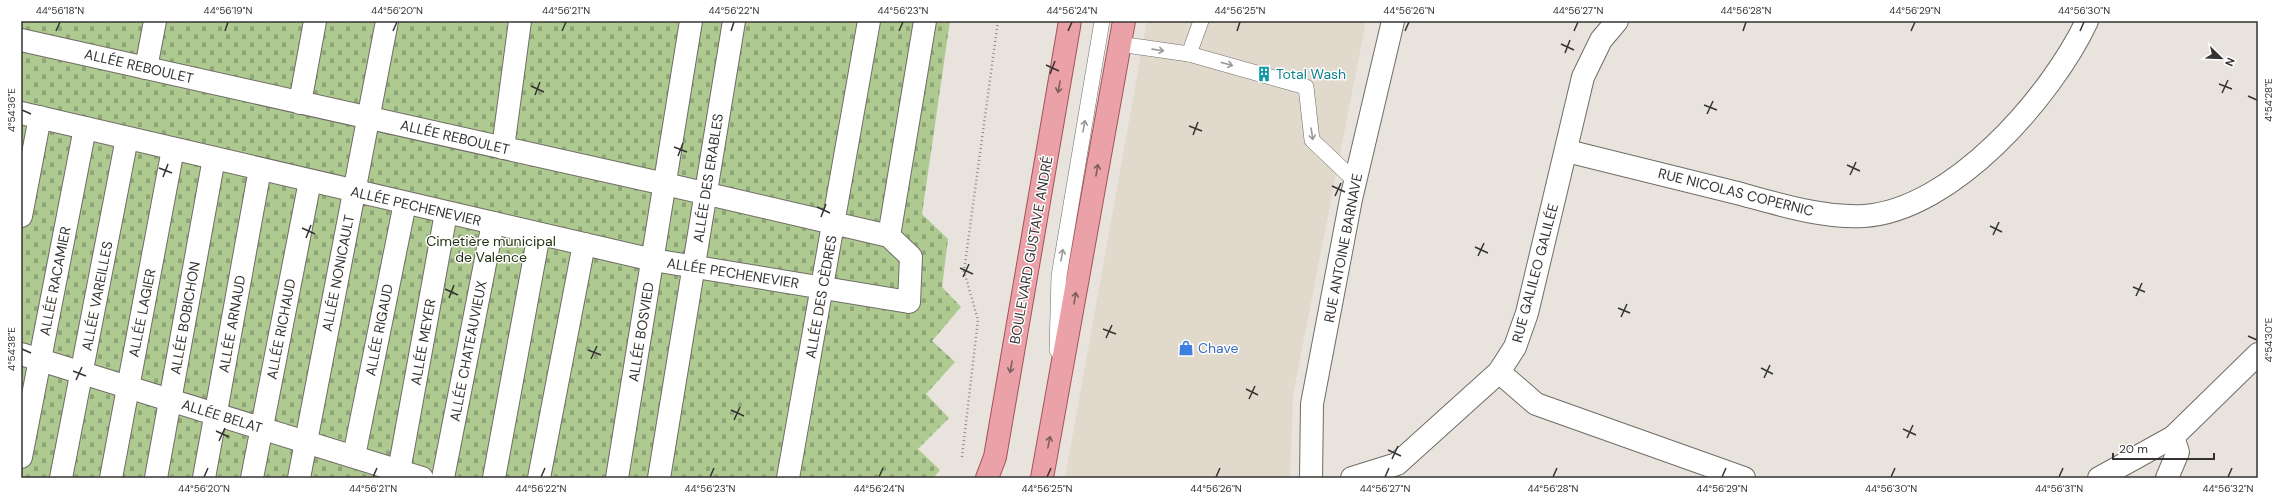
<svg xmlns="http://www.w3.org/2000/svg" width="2279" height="499" viewBox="0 0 2279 499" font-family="'DM Sans',sans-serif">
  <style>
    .built { fill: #e1d9cb }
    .cemetery { fill: url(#cemetery-stones) }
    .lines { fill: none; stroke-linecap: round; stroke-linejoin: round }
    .service-casing { stroke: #706c66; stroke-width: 16 }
    .pedestrian-casing { stroke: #706c66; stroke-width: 24 }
    .minor-casing { stroke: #706c66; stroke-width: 24 }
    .primary-casing { stroke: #a25258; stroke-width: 24 }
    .path { stroke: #8e8b87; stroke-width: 2.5; stroke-dasharray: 1 3; stroke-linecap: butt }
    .service { stroke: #fff; stroke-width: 15 }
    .pedestrian { stroke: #fff; stroke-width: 22 }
    .minor { stroke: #fff; stroke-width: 22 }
    .primary { stroke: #eaa1a7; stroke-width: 22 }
    .oneway { stroke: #9a9998 }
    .oneway2 { stroke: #7d5f60 }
    .ticks { fill: none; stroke: #353331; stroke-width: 1.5 }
    .labels { text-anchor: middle; stroke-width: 3; stroke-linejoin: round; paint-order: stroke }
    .street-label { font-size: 14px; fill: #353331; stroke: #fff }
    .culture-label { font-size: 14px; fill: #0d838f; stroke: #fff; text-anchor: start }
    .park-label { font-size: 14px; fill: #243312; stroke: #fff }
    .shop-label { font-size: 14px; fill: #366cbe; stroke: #fff; text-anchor: start }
    .neatline { fill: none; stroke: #353331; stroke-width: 1.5 }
    .ticks-label { font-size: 10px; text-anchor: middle; fill: #353331 }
  </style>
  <defs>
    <pattern id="cemetery-stones" width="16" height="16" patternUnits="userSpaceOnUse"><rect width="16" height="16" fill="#aeca91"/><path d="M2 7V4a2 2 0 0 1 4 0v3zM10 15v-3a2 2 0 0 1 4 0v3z" fill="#8ea577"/></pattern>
  </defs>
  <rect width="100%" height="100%" fill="#e8e4dd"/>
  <polygon class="built" points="1147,21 1366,21 1293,395 1290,478 1065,478"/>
  <polygon class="cemetery" points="21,21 950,21 922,214 948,239 942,287 961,307 932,341 955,362 926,394 949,418 918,449 940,470 933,478 21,478"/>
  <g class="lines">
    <g class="service-casing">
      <g id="service">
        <polyline points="1119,44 1189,54 1201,21"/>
        <polyline points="1189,54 1306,87 1312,140 1355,181"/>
        <polyline points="1057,350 1059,276 1102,21"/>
      </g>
    </g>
    <g class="pedestrian-casing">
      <g id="pedestrian">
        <polyline points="21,40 665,184 889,236 911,257 909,302 653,260 21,113"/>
        <polyline points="146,68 155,21"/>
        <polyline points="300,103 315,21"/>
        <polyline points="503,148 520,21"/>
        <polyline points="21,216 40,117"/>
        <polyline points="889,236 925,21"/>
        <polyline points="21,354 422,478"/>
        <polyline points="354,456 405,203"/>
        <polyline points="21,457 85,128"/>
        <polyline points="399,471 446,213"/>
        <polyline points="61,478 127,138"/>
        <polyline points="111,478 173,149"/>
        <polyline points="156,478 214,158"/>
        <polyline points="204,478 260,169"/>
        <polyline points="252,478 310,181"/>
        <polyline points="299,478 387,21"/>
        <polyline points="443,478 493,223"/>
        <polyline points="494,478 539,234"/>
        <polyline points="539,478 584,244"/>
        <polyline points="617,478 691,21"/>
        <polyline points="659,478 734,21"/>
        <polyline points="788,478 869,21"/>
      </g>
    </g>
    <g class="minor-casing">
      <g id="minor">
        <path d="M 1567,151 C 1624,165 1681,179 1737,193 C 1778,204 1821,218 1864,216 C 1953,210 2051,97 2087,21"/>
        <polyline points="1499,372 1536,404 1744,478"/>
        <polyline points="1311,478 1312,404 1351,199 1393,21"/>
        <polyline points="1352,478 1397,464 1499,372 1515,347 1527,313 1583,77 1601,40 1617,21"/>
        <polyline points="2099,478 2173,437 2258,354"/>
        <polyline points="2167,478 2178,452 2173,437"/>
      </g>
    </g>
    <g class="primary-casing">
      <g id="primary">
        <polyline points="987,478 995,457 1070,21"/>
        <polyline points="1042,478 1124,21"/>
      </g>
    </g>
    <polyline class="path" points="962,457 978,320 964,271 998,21"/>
    <use href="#service" class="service"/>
    <use href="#pedestrian" class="pedestrian"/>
    <use href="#minor" class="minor"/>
    <use href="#primary" class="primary"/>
  </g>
  <defs><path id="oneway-shaft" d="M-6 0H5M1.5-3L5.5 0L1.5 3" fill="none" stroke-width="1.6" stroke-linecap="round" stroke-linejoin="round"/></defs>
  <g class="oneway">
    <use href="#oneway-shaft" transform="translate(1158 50) rotate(8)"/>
    <use href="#oneway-shaft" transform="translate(1227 64) rotate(15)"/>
    <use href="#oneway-shaft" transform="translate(1084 126) rotate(-80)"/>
    <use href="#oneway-shaft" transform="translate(1312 134) rotate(81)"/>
    <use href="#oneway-shaft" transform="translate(1062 255) rotate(-80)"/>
  </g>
  <g class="oneway2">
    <use href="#oneway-shaft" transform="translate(1059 87) rotate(100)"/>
    <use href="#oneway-shaft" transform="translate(1097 170) rotate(-80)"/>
    <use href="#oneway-shaft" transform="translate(1075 298) rotate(-80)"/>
    <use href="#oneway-shaft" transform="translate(1011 367) rotate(100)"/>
    <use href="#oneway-shaft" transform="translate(1049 442) rotate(-79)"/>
  </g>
  <path class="ticks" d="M 56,31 L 60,22M 225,31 L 228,22M 393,31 L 397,22M 562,31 L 566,22M 731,31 L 734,22M 899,31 L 903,22M 1068,31 L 1072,22M 1237,31 L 1240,22M 1405,31 L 1409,22M 1574,31 L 1578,22M 1743,31 L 1746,22M 1911,31 L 1915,22M 2080,31 L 2084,22M 1561,44 L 1574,50M 1565,53 L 1570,40M 1046,65 L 1059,71M 1050,74 L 1055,61M 2219,84 L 2232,89M 531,86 L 544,92M 2222,93 L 2228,80M 535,95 L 540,82M 2248,96 L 2257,100M 1704,105 L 1717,110M 22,110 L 31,114M 1707,114 L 1713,101M 1189,126 L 1202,131M 1193,135 L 1198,122M 674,147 L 687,152M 678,156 L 683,143M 1847,165 L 1860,171M 159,168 L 172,173M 1850,175 L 1856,162M 163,177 L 168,164M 1332,186 L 1345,192M 1335,196 L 1341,183M 817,207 L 830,213M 821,217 L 826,204M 1990,226 L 2002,232M 302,228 L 315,234M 1993,235 L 1999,222M 306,238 L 311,225M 1475,247 L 1488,253M 1478,256 L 1484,243M 960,268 L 973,274M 963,277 L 969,264M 2133,287 L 2145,292M 445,289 L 458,295M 2136,296 L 2142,283M 449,298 L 454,285M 1618,308 L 1630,313M 1621,317 L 1627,304M 1103,329 L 1116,334M 2248,336 L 2257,340M 1106,338 L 1112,325M 22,349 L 31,353M 588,350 L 601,355M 591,359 L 597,346M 1761,368 L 1773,374M 73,371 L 86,376M 1764,378 L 1770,365M 76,380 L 82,367M 1246,389 L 1258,395M 1249,399 L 1255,386M 731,410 L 744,416M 734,420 L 740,407M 1903,429 L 1916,435M 216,431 L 229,437M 1907,438 L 1913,425M 219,441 L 225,428M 1388,450 L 1401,456M 1392,459 L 1398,446M 204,477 L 208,468M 373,477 L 377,468M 541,477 L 545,468M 710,477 L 714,468M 879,477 L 883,468M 1047,477 L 1051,468M 1216,477 L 1220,468M 1385,477 L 1389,468M 1553,477 L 1557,468M 1722,477 L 1726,468M 1891,477 L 1895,468M 2059,477 L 2063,468M 2228,477 L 2232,468"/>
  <defs>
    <g id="building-bare" transform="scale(1.2)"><path d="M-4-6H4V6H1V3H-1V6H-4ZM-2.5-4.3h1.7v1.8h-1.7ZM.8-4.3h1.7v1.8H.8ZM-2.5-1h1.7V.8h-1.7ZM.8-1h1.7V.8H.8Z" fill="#0f9aa8" stroke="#fff" stroke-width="2.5" paint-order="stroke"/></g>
    <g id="shop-bare" transform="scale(1.2)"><path d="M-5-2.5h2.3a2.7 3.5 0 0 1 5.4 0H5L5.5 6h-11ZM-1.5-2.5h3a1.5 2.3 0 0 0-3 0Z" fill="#3f7fe0" stroke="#fff" stroke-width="2.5" paint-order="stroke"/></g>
  </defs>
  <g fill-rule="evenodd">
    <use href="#building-bare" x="1264" y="74"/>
    <use href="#shop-bare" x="1186" y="348"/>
  </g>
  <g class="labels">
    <g class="street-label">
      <text transform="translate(139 66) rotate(13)" y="5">ALLÉE REBOULET</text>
      <text transform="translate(455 137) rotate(13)" y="5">ALLÉE REBOULET</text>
      <text transform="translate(708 178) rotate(-81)" y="5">ALLÉE DES ERABLES</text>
      <text transform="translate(1736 192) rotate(14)" y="5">RUE NICOLAS COPERNIC</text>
      <text transform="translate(416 206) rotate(13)" y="5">ALLÉE PECHENEVIER</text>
      <text transform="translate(1343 248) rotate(-79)" y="5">RUE ANTOINE BARNAVE</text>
      <text transform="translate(1031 250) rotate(-80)" y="5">BOULEVARD GUSTAVE ANDRÉ</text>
      <text transform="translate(338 273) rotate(-79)" y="5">ALLÉE NONICAULT</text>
      <text transform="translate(733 273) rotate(9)" y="5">ALLÉE PECHENEVIER</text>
      <text transform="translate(1535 273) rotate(-75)" y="5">RUE GALILEO GALILÉE</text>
      <text transform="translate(55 281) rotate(-79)" y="5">ALLÉE RACAMIER</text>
      <text transform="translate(97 296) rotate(-79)" y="5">ALLÉE VAREILLES</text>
      <text transform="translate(821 297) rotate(-80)" y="5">ALLÉE DES CÈDRES</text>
      <text transform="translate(142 313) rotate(-79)" y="5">ALLÉE LAGIER</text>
      <text transform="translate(185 318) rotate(-80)" y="5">ALLÉE BOBICHON</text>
      <text transform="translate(232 324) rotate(-80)" y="5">ALLÉE ARNAUD</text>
      <text transform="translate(281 329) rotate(-79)" y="5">ALLÉE RICHAUD</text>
      <text transform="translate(379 330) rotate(-79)" y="5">ALLÉE RIGAUD</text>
      <text transform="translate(641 332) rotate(-81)" y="5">ALLÉE BOSVIED</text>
      <text transform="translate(423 342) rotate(-80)" y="5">ALLÉE MEYER</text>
      <text transform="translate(468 351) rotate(-79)" y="5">ALLÉE CHATEAUVIEUX</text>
      <text transform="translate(222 416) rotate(17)" y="5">ALLÉE BELAT</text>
    </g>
    <g class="culture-label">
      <text x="1276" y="79">Total Wash</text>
    </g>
    <g class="park-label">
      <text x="491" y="246">Cimetière municipal<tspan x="491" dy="16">de Valence</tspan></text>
    </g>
    <g class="shop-label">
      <text x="1198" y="353">Chave</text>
    </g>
  </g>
  <rect width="2279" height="499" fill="none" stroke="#ffffff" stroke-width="44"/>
  <g transform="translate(2221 58) rotate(113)" stroke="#ffffff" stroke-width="3" paint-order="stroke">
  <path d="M0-3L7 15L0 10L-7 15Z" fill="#353331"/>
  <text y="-6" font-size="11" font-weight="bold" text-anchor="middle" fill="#353331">N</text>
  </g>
  <path d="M2113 453v6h101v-6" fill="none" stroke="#353331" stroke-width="2"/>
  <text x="2119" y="453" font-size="12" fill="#353331" stroke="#ffffff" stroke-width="3" paint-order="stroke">20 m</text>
  <rect x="22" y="22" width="2235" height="455" class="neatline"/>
  <g class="ticks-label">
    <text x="60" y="14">44°56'18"N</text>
    <text x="228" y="14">44°56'19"N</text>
    <text x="397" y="14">44°56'20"N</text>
    <text x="566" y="14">44°56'21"N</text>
    <text x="734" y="14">44°56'22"N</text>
    <text x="903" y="14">44°56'23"N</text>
    <text x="1072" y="14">44°56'24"N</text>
    <text x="1240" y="14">44°56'25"N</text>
    <text x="1409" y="14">44°56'26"N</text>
    <text x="1578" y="14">44°56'27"N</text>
    <text x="1746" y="14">44°56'28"N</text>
    <text x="1915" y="14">44°56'29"N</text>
    <text x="2084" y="14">44°56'30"N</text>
    <text transform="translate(2268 100) rotate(-90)" y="4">4°54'28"E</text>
    <text transform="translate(11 110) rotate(-90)" y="4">4°54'36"E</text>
    <text transform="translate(2268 340) rotate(-90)" y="4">4°54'30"E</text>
    <text transform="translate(11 349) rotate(-90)" y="4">4°54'38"E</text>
    <text x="204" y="492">44°56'20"N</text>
    <text x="373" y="492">44°56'21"N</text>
    <text x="541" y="492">44°56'22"N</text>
    <text x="710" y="492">44°56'23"N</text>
    <text x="879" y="492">44°56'24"N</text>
    <text x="1047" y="492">44°56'25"N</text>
    <text x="1216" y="492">44°56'26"N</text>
    <text x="1385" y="492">44°56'27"N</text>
    <text x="1553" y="492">44°56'28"N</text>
    <text x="1722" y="492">44°56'29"N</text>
    <text x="1891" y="492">44°56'30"N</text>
    <text x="2059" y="492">44°56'31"N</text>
    <text x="2228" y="492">44°56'32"N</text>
  </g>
</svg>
